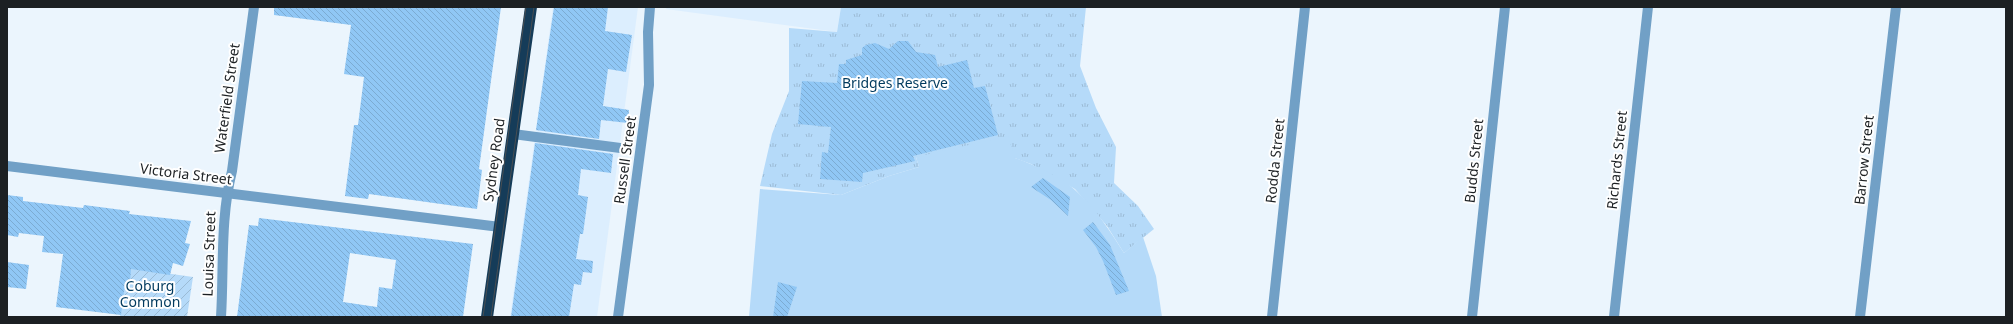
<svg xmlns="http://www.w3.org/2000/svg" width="2013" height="324" viewBox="0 0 2013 324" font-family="'Noto Sans',sans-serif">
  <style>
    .built { fill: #dceefe }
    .grass { fill: url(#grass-tufts) }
    .garden { fill: url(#garden-furrows) }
    .pitch { fill: #b5daf9 }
    .building { fill: url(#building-back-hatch); fill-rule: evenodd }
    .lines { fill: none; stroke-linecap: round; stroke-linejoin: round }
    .minor { stroke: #71a0c6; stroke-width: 10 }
    .highway { stroke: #153c59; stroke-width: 12 }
    .tram { stroke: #494e52; stroke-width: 1 }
    .labels { text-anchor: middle; stroke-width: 4; stroke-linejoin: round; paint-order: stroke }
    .park-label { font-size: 14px; fill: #013a5e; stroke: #fff }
    .street-label { font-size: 14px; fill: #1c2023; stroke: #fff }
  </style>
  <defs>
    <pattern id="grass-tufts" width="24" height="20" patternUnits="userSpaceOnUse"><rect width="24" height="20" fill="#b5daf9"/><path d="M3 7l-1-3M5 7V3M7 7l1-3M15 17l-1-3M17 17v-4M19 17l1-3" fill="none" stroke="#9bbbd5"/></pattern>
    <pattern id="garden-furrows" width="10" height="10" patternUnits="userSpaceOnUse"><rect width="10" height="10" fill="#b5daf9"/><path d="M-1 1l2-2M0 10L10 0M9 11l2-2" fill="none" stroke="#9bbbd5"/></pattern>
    <pattern id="building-back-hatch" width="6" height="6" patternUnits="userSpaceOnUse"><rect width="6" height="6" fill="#90c7f5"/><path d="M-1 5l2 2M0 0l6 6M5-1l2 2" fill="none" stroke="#7cabd2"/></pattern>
  </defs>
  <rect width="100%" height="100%" fill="#ebf5fd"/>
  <g class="built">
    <polygon points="553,7 638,7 597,317 510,317"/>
    <polygon points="667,7 841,7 837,32 666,9"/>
  </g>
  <polygon class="grass" points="841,7 1086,7 1080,66 1096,108 1116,147 1114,183 1138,206 1154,229 1124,253 1107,226 1075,189 1031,164 1015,158 916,157 919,167 889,176 841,195 760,186 772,134 789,91 789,28 837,32"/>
  <polygon class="garden" points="130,268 193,277 187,317 120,317 123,292 122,283 129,284"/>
  <path class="pitch" d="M 1008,136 L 1015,158 C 1034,165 1060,176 1075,190 C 1095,207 1110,231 1124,253 L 1143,237 L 1156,276 L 1162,317 L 749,317 L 760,189 L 841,195 L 889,176 L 919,167 L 916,157 Z"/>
  <g class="building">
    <polygon points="274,7 501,7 479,169 482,170 477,209 369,194 368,199 345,196 354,125 358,125 364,77 344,74 351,25 274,15"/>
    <polygon points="554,7 608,7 605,31 632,35 626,72 608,69 603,106 629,110 628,123 601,120 599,139 536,130"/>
    <polygon points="898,41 908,41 916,52 935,55 938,67 967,60 974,88 985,86 998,135 913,156 915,161 863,173 862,182 820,179 822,152 828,153 831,127 798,124 802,81 837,83 839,64 846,64 846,60 862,55 862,48 866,45 875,43 889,49"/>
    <polygon points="535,143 613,154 611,173 581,169 578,195 588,197 583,234 580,234 576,259 593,261 592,273 583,272 581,285 574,284 569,317 511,317"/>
    <polygon points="1043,178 1070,197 1068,216 1051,200 1031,187"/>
    <polygon points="7,195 23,197 23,201 83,208 84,205 130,211 129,214 191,221 185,243 190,244 183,266 173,263 170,275 131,269 130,283 125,283 121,315 56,307 63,254 42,252 44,236 19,233 18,237 7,235"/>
    <path d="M 259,218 L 473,244 L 463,317 L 237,317 L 249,225 L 258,226 ZM 350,253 L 396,260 L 392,289 L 379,287 L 377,307 L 343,302 Z"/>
    <polygon points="1093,222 1110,245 1129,291 1116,295 1103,261 1096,247 1083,230"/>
    <polygon points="7,262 29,265 26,289 7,287"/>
    <polygon points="778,282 797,287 787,317 773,317"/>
  </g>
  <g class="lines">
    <g class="minor">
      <polyline points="513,134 628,149"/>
      <polyline points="7,166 500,227"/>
      <path d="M 221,317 C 224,268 220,219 232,171 L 254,7"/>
      <polyline points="618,317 649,85 648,32 650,7"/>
      <polyline points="1272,317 1305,7"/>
      <polyline points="1472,317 1505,7"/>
      <polyline points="1614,317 1648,7"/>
      <polyline points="1860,317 1896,7"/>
    </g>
    <polyline class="highway" points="487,317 531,7"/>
    <g class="tram">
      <polyline points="483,317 526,7"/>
      <polyline points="491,317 534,7"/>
    </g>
  </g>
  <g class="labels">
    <g class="park-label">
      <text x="895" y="88">Bridges Reserve</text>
      <text x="150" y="291">Coburg<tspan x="150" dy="16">Common</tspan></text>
    </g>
    <g class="street-label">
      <text transform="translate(227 98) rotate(-82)" y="5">Waterfield Street</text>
      <text transform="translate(494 160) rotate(-82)" y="5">Sydney Road</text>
      <text transform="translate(625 160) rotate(-82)" y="5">Russell Street</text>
      <text transform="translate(1617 160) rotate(-84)" y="5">Richards Street</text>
      <text transform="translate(1864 160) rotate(-84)" y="5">Barrow Street</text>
      <text transform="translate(1275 161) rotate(-84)" y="5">Rodda Street</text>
      <text transform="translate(1474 161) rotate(-84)" y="5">Budds Street</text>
      <text transform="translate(186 174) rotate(7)" y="5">Victoria Street</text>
      <text transform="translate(209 254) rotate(-88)" y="5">Louisa Street</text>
    </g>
  </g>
  <rect width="2013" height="324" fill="none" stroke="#1c2023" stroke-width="16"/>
</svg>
